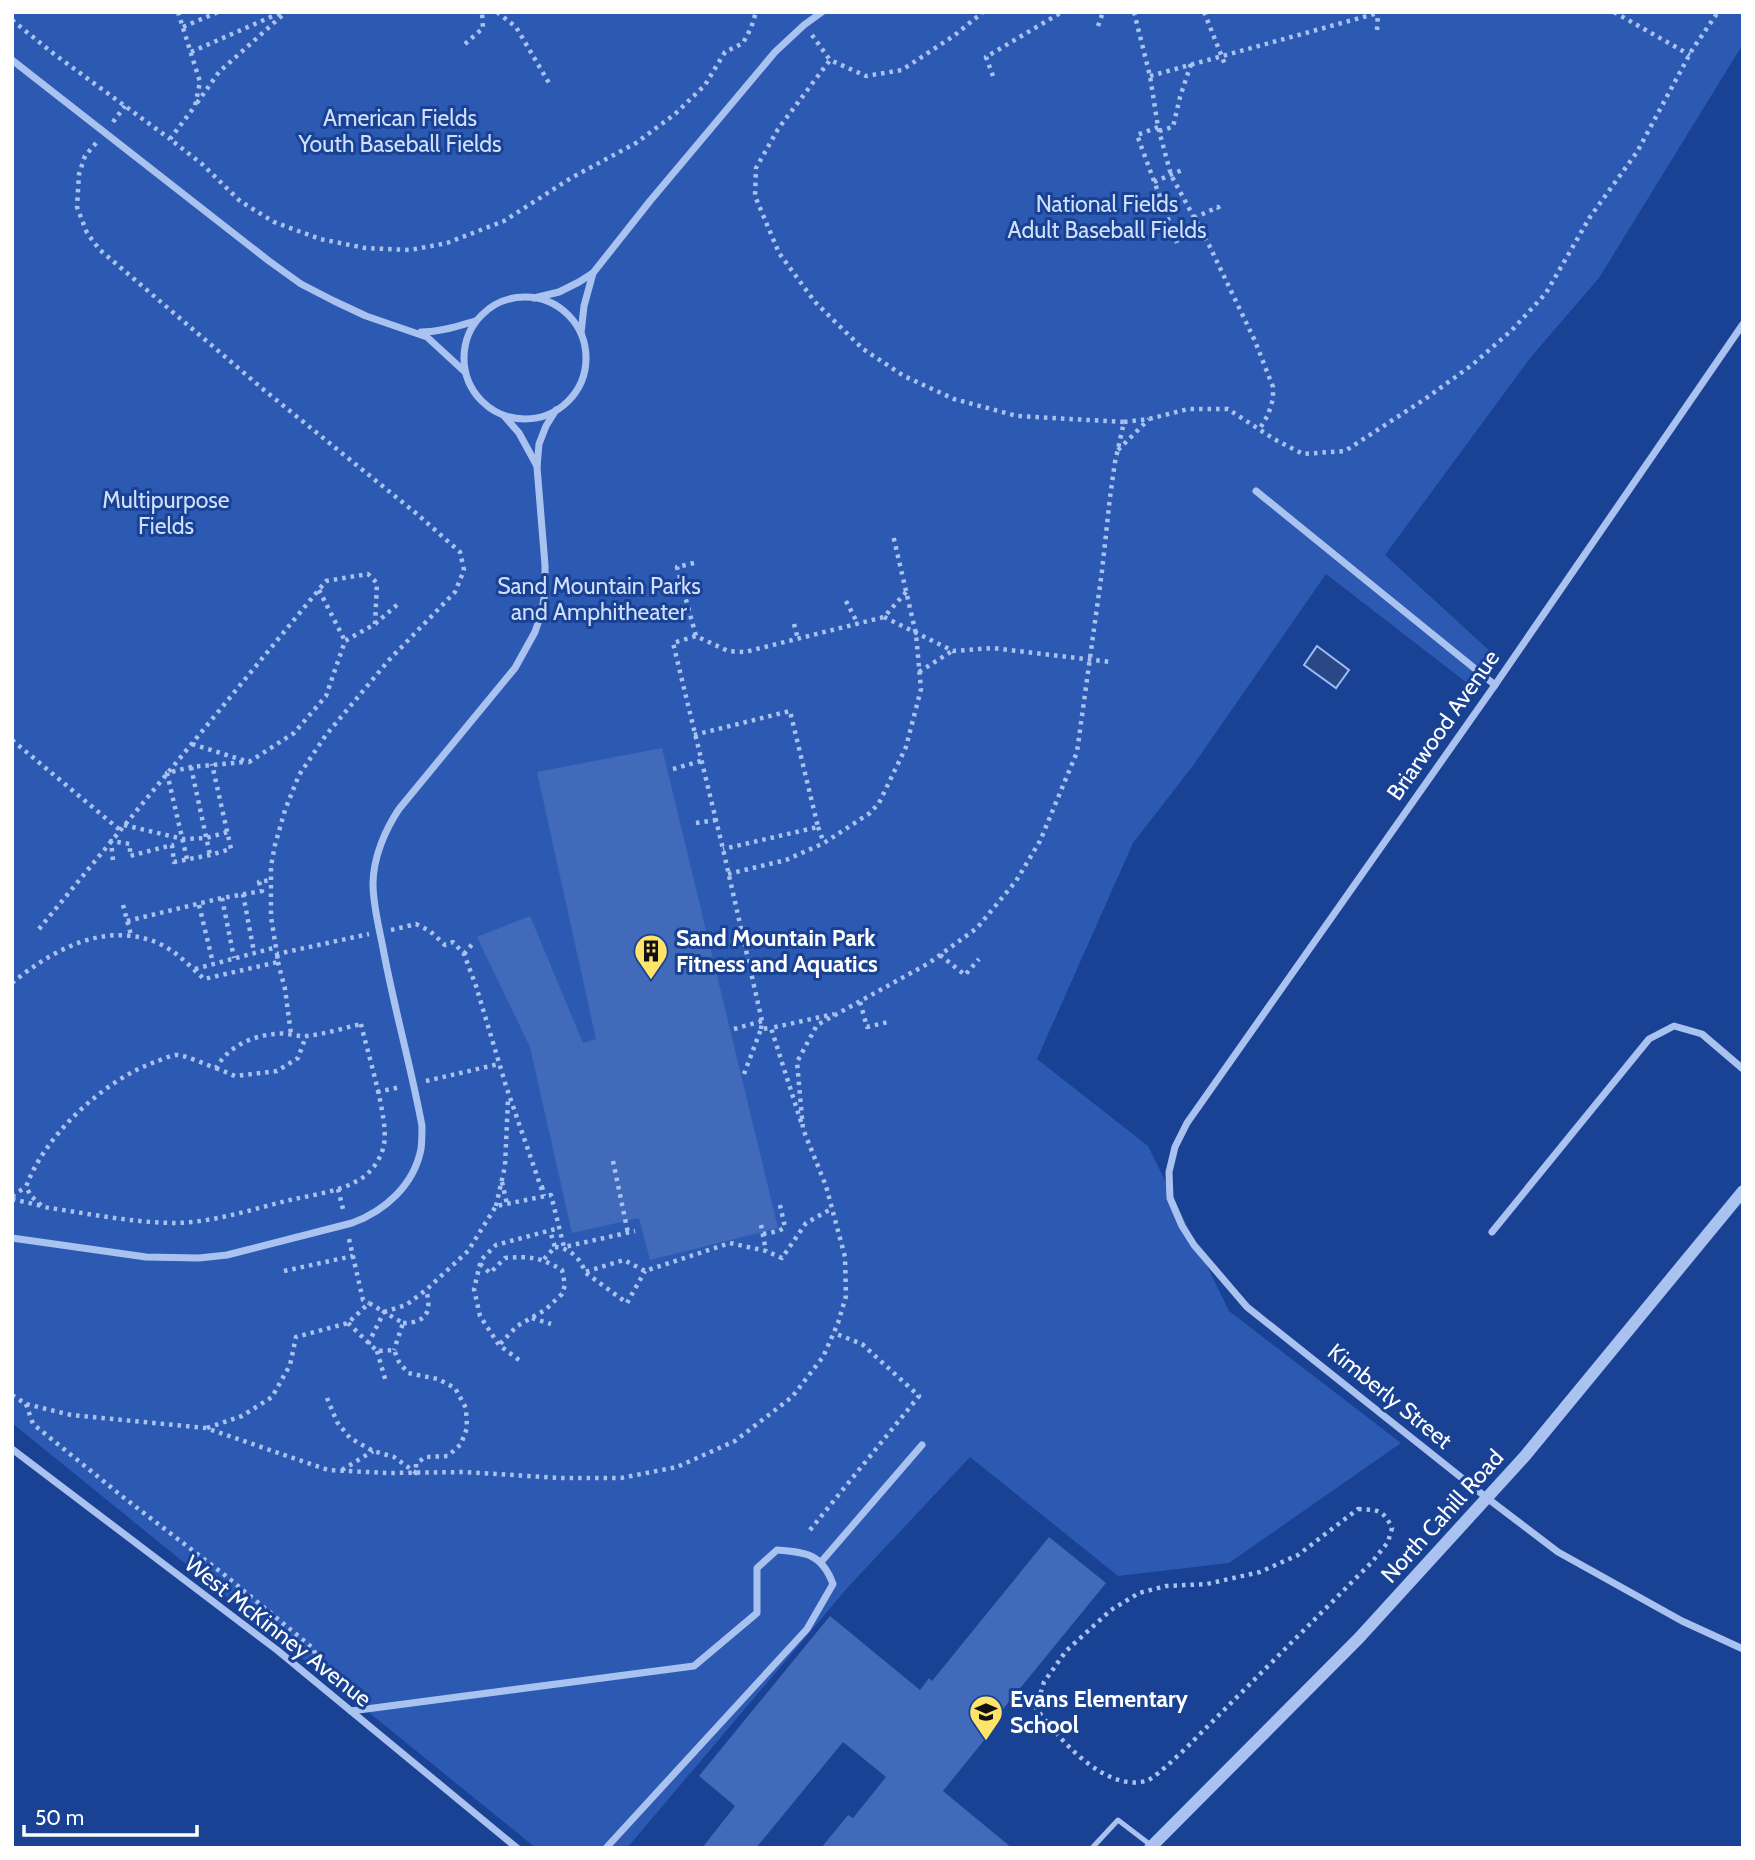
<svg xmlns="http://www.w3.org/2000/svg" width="1755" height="1860" viewBox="0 0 1755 1860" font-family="Cabin,sans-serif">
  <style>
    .green { fill: #2c5ab2 }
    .water { fill: #2b4886; stroke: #9cbbf2; stroke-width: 2 }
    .building { fill: #426abb }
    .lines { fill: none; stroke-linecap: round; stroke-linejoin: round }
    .path { stroke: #aac2f0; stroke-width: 4.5; stroke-dasharray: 3.5 5; stroke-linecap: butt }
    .service { stroke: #aac2f0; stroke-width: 5 }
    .minor { stroke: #aac2f0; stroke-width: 7 }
    .tertiary { stroke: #aac2f0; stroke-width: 12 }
    .labels { text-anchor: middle; stroke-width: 6; stroke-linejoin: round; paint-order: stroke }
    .park-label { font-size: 23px; fill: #d0dffb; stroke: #194194 }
    .street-label { font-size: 23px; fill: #fff; stroke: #194194 }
    .poi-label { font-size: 23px; font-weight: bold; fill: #fff; stroke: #194194; text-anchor: start }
  </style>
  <rect width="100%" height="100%" fill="#194194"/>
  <polygon class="green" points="12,12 1743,12 1743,44 1599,278 1531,357 1385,555 1492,653 1471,686 1326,574 1192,767 1133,843 1037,1059 1148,1146 1229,1311 1401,1443 1229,1563 1118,1576 970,1457 849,1586 627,1848 536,1848 12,1423"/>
  <polygon class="water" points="1317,646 1349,670 1336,688 1304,665"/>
  <g class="building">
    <polygon points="662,748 778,1228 650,1260 639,1218 572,1233 530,1047 477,937 530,916 583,1043 596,1039 537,772"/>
    <polygon points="1049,1537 1106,1583 990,1725 994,1728 943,1791 1012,1848 821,1848 848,1815 853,1818 886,1777 843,1742 756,1848 702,1848 735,1806 699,1776 830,1616 920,1690 929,1678 932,1681"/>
  </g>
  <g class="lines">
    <g class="path">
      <polyline points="178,12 200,82 195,106 170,139 202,164 240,201 274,222 320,239 365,248 410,250 447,243 504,221 571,178 636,143 675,114 705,85 725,52 743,43 751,28 756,12"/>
      <polyline points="497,12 516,27 549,83"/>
      <polyline points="1134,12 1150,76 1158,127 1171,175 1209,245 1255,341 1273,387 1273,399 1268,415 1259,430"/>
      <polyline points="1204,12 1226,67"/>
      <polyline points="1614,12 1690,55"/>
      <polyline points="12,20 54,54 170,139"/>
      <polyline points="1098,26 1103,12"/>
      <polyline points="183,27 218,12"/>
      <polyline points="1377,30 1378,13"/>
      <polyline points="812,35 830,60"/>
      <polyline points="465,44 483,28 482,12"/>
      <polyline points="191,52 282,12"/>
      <polyline points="993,76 986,57 1062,12"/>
      <polyline points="1150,76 1378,13"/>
      <polyline points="197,103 219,72 286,12"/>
      <polyline points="113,122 125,106"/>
      <polyline points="1158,127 1137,135 1177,243"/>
      <polyline points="1159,131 1173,127 1180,97 1191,64"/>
      <polyline points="96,143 85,156 79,174 77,207 87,233 100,250 264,390 417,514 460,552 464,570 455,592 389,660 326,735 299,775 285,810 275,845 271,866 271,917 277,954 369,934"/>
      <polyline points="1154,182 1182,170"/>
      <polyline points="1194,218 1218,207 1221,213"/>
      <polyline points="1124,422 1149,419 1188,409 1228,409 1274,439 1303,454 1345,451 1425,399 1472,365 1512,330 1546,293 1590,217 1637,152 1692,50 1718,12"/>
      <polyline points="1118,450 1149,419"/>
      <polyline points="694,563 677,567 696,636"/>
      <polyline points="319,590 345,641"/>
      <polyline points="846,601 858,624"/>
      <polyline points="884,617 953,651 993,648 1111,662"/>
      <polyline points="794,624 798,639"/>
      <polyline points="919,672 952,651"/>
      <polyline points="694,735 790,711 818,827 723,849"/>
      <polyline points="12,740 120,830"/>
      <polyline points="192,744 249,762 294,733 326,696 345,641 375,624 398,604"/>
      <polyline points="191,767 210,855"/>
      <polyline points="673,769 701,761"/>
      <polyline points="696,823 716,820"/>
      <polyline points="124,825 183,839 206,838 228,832"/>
      <polyline points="818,827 824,843"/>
      <polyline points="187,859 167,773 191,767 244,762"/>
      <polyline points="113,860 111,841 130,844 130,856 172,845 174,862 210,855 231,849 212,764"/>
      <polyline points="728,874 786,860 824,843 870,813 879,803 906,747 921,689 916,634 893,535"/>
      <polyline points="243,894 254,952"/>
      <polyline points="222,898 234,958"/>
      <polyline points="123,905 131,935"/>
      <polyline points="199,905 213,963"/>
      <polyline points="127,921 222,898 262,891 259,882 271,880"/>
      <polyline points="39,929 326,581 368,574 377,583 375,624"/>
      <polyline points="391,930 416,924 430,931 445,945 453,942 464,954 476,986 506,1086 544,1196"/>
      <polyline points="722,945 743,940"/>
      <polyline points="464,954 474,942"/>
      <polyline points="940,955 965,975 979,959"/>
      <polyline points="278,962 285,989 291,1034"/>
      <polyline points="195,969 277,947"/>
      <path d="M 12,983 C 53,949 109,919 162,945 C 178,953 191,967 204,979 L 278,962 L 277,954"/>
      <polyline points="860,1002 867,1027 888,1022"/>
      <path d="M 361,1024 C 367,1051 389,1120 384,1144 C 382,1158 370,1175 357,1181 C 337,1192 312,1195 290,1200 C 253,1209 215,1222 176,1223 C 134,1223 85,1213 43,1207 L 31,1196 L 26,1187 C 44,1136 104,1080 155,1062 C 161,1060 169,1056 175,1055 C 184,1054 206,1065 216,1068 C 228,1047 251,1036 275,1034 C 286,1032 297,1037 307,1036 C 325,1034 344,1028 361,1024 Z"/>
      <polyline points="734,1029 762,1021"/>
      <polyline points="761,1029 762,1021 723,849 673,643 696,636 728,651 745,652 884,617 907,591"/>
      <polyline points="216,1068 235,1076 277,1071 298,1058 306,1036"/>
      <polyline points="744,1074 761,1029 771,1028"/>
      <polyline points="426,1081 499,1064"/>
      <polyline points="377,1092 401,1087"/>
      <polyline points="801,1122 771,1028 834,1014"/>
      <polyline points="613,1161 628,1233"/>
      <polyline points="502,1182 507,1204"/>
      <polyline points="541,1188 548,1186"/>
      <polyline points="338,1189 344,1213"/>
      <polyline points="12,1196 26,1187"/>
      <polyline points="12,1199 42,1206"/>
      <polyline points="496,1206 505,1166 508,1099"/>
      <polyline points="761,1225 766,1251"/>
      <polyline points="763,1234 779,1231 785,1227 779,1201"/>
      <polyline points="349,1239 363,1300 369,1303"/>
      <path d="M 555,1247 C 570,1248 581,1259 585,1272 L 624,1260 L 645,1271 L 730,1243 L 766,1251 L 782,1258 L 806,1223 L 831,1209"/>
      <polyline points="544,1259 555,1247 550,1231"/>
      <path d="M 480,1264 L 490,1273 L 505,1258 C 530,1256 540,1257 562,1270 L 565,1285 L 562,1294 L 545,1310 L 517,1326 L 499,1345"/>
      <polyline points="284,1271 353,1256"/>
      <polyline points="586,1273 627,1303 645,1271"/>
      <polyline points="532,1318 551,1324"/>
      <path d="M 403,1323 C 427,1323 432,1311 426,1290"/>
      <polyline points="368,1344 384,1312 403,1323 394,1350"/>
      <polyline points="377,1351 386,1382"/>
      <polyline points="519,1360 499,1345 480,1316 474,1289 481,1260 496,1245 559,1228"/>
      <polyline points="12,1395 26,1404 71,1415 206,1428 328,1470 387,1473 465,1472 560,1478 621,1478 677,1467 735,1441 792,1397 823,1357 838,1323 846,1296 845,1257 826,1186 803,1129 797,1062 817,1025 929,963 977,928 1016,881 1040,841 1077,752 1102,571 1110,497 1115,462 1124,422 1017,416 954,399 904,376 863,349 815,302 779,253 755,196 756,168 778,129 830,60 866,76 902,70 955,35 983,12"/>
      <polyline points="327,1398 337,1422 350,1438 373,1451 394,1457 416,1473 416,1464 425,1457 448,1456 461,1444 467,1428 466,1408 455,1388 438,1379 408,1373 399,1362 394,1350 377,1351 348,1323"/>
      <polyline points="26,1404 33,1424 123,1497 226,1576 314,1649 317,1665"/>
      <polyline points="207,1428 242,1416 272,1397 290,1365 296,1337 348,1323 369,1303 384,1312 406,1305 426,1290 468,1251 496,1206 551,1195 564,1247 635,1231"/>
      <polyline points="342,1470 373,1451"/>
      <path d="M 1358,1509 C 1378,1510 1383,1509 1392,1528 L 1388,1542 L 1372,1562 C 1316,1618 1261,1673 1206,1728 C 1196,1738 1157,1778 1146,1781 C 1104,1792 1058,1738 1036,1708 L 1044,1682 L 1066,1651 L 1111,1610 L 1139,1593 L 1166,1586 L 1207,1584 L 1260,1572 L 1298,1555 Z"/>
      <polyline points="810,1530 919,1396 862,1344 834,1333"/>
    </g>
    <polyline class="service" points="1092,1848 1118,1820 1152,1846"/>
    <g class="minor">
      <polyline points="12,60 269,261 301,284 334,301 366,316 427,337 465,372"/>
      <circle cx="525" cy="358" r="61"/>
      <polyline points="534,298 559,292 579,282 593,273 650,201 775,52 804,25 822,12"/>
      <polyline points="1743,324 1495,685 1187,1123 1175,1147 1169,1172 1170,1198 1182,1226 1194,1245 1247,1307 1487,1498 1558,1552 1682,1621 1743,1649"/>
      <path d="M 421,332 C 440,332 458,326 475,321"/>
      <polyline points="581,333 584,306 593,273"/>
      <polyline points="505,417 519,433 537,466"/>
      <polyline points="1256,491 1495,685"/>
      <polyline points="1492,1232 1649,1039 1674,1026 1702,1034 1743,1069"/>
      <path d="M 12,1238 L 146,1257 L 199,1258 L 227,1255 L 352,1223 C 385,1211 414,1185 421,1149 C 422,1141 422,1133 422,1126 C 411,1066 394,1008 383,948 C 379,927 373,905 373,884 C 373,858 385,830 399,809 L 515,668 L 535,632 L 542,611 L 545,591 L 545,565 L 537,467 L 539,444 L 546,426 L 556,410"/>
      <polyline points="12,1449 277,1650 517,1848"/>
      <polyline points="821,1562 922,1445"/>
      <path d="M 351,1711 L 694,1666 L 757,1613 L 757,1568 L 777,1550 C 806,1552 822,1554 833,1584 L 807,1629 L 606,1848"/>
    </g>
    <polyline class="tertiary" points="1150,1848 1359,1638 1525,1456 1743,1191"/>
  </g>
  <defs>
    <g id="building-pin" transform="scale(1.75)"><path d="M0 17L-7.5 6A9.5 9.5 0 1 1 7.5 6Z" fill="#ffe468" stroke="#194194"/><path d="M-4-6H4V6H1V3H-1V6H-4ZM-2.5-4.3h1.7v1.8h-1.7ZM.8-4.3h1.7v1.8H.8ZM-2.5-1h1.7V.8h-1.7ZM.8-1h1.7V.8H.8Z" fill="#111"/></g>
    <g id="school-pin" transform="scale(1.75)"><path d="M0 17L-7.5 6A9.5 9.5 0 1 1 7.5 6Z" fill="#ffe468" stroke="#194194"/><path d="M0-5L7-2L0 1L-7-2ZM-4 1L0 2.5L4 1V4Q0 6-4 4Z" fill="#111"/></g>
  </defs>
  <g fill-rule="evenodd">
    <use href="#building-pin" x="651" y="951"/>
    <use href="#school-pin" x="986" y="1712"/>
  </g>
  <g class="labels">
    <g class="park-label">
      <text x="400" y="126">American Fields<tspan x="400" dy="26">Youth Baseball Fields</tspan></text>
      <text x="1107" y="212">National Fields<tspan x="1107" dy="26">Adult Baseball Fields</tspan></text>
      <text x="166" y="508">Multipurpose<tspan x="166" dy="26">Fields</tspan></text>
      <text x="599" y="594">Sand Mountain Parks<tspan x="599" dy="26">and Amphitheater</tspan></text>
    </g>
    <g class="street-label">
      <text transform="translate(1443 725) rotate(-55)" y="8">Briarwood Avenue</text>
      <text transform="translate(1390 1396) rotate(39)" y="8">Kimberly Street</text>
      <text transform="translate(1442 1516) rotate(-48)" y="8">North Cahill Road</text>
      <text transform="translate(278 1631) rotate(38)" y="8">West McKinney Avenue</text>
    </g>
    <g class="poi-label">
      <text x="676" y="946">Sand Mountain Park<tspan x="676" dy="26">Fitness and Aquatics</tspan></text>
      <text x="1010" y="1707">Evans Elementary<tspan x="1010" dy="26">School</tspan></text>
    </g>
  </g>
  <rect width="1755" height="1860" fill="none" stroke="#ffffff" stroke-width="28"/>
  <path d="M24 1825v10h173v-10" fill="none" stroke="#ffffff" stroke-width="3.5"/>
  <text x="35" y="1825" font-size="21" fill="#ffffff" stroke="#194194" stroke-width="5" paint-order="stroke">50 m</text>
</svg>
